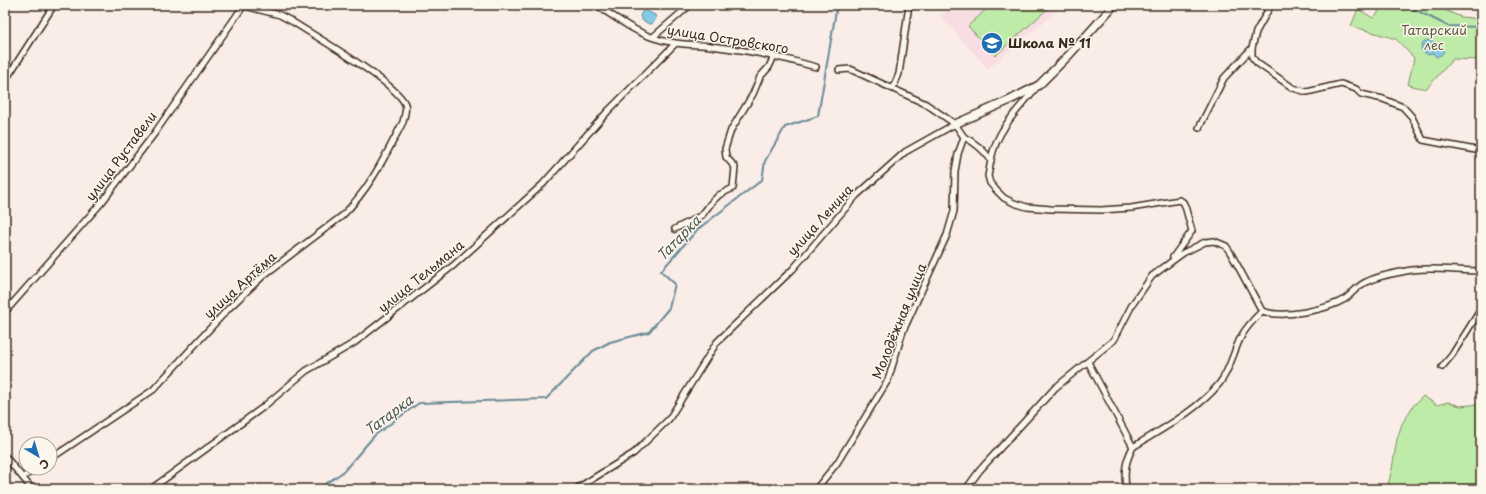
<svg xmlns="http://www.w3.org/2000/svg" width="1486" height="494" viewBox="0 0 1486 494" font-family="'Playpen Sans',sans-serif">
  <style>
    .built { fill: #f8dee2 }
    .green { fill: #bfeba8; stroke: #7d8a63 }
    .water { fill: #84cbe5; stroke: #678b95 }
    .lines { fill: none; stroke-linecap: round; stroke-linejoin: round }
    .stream { stroke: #678b95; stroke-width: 2 }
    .street-casing { stroke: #3b2a1e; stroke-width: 8 }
    .secondary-casing { stroke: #3b2a1e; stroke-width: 10 }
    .street { stroke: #fbf7ec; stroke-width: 5 }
    .secondary { stroke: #fbf7ec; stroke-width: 7 }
    .labels { text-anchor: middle; stroke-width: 3; stroke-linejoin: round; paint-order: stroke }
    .park-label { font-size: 13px; fill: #5c5a40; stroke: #fbf7ec }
    .street-label { font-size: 13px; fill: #3b2a1e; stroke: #fbf7ec }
    .poi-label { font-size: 13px; font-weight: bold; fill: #3b2a1e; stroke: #fbf7ec; text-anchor: start }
    .water-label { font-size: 14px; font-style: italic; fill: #515a5a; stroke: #fbf7ec }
  </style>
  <rect width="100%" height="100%" fill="#faece7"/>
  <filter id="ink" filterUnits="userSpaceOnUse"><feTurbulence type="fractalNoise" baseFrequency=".025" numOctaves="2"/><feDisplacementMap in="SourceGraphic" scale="8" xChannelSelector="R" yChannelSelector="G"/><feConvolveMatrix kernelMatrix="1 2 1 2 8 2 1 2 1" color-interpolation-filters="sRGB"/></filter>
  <g filter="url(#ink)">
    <polygon class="built" points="954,5 1064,5 988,69 940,16"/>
    <g class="green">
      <polygon points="991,5 1052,5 995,56 968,26"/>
      <polygon points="1380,5 1433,5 1461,17 1481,19 1481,60 1453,59 1426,89 1408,85 1414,58 1396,39 1351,26 1358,9 1373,18 1378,13"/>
      <polygon points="1423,396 1437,405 1448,402 1460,406 1481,404 1481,489 1387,489 1392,469 1397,439 1402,424 1413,406"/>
    </g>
    <g class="water">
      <polygon points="645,10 655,15 656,18 652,24 649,24 642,20 640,16 642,12"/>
      <path d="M 1430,40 L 1440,46 L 1444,52 L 1441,55 L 1436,57 L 1433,53 L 1429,55 L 1423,52 L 1421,49 C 1422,43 1424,41 1430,40 Z"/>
    </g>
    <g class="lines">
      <g class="stream">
        <polyline points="1406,5 1448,26 1481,27"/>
        <polyline points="318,489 343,472 375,435 419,403 546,399 593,351 610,342 649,332 669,308 675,284 661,271 698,229 762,180 765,161 785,127 818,116 837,5"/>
      </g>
      <g class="street-casing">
        <g id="street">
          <path d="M 596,5 C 615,17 633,31 654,38 C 675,45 690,44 711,46 C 746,50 782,57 816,67"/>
          <polyline points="653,37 690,5"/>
          <polyline points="1252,48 1252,57 1257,63 1293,88 1307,92 1341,84 1356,89 1361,94 1383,99 1403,107 1412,117 1423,140 1481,151"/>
          <polyline points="5,81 54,5"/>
          <polyline points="893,88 899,74 909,5"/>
          <polyline points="1199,128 1224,78 1252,48 1256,32 1271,5"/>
          <path d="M 964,137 C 976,143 983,149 991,160 L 988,176 L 990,183 L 996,190 L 1004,198 L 1014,203 L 1027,207 L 1051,209 L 1101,210 L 1131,208 L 1180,200 L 1183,202 L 1185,206 L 1192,231 L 1173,257"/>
          <path d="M 991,160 C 996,131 1018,109 1037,87"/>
          <polyline points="675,229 702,215 711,203 719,195 733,188 735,167 726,157 725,149 731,130 753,94 760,77 769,67 774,56"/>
          <polyline points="5,312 102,202 154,134 244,5"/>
          <polyline points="1088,362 1133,447"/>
          <polyline points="1442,367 1452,355 1481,309"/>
          <polyline points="5,456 32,489"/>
          <path d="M 50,459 L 153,390 L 229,308 L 264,275 L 342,216 C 371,187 384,158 403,122 C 404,117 407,110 405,104 C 395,82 316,37 293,22 L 280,15 L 241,5"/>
          <polyline points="23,477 37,468"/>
          <polyline points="151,489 262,408 306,371 354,343 454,265 543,184 609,110 675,44"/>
          <polyline points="576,489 634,453 669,419 717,342 793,269 856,196 905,152 955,124"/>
          <polyline points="816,489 837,463 888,380 903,331 947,235 954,211 955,171 958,154 964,137 955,124 926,104 850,69 839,70"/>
          <path d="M 966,489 L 980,470 L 1055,388 L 1114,340 L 1132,305 L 1152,276 L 1183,253 L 1205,242 L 1214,241 L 1226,246 L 1230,252 L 1240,270 L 1262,311 C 1282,319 1326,310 1345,299 C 1352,294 1358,285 1366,282 C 1376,277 1390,274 1401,272 C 1427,266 1455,271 1481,271"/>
          <path d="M 1126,489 C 1124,472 1125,462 1133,447 C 1162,429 1198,410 1219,384 C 1230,371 1233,352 1241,337 C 1246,327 1254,319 1262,311"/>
        </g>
      </g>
      <g class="secondary-casing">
        <polyline id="secondary" points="955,124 1008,101 1039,85 1070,54 1114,5"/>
      </g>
      <use href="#street" class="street"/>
      <use href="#secondary" class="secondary"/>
    </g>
  </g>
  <defs>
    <g id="school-disc" transform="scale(1.15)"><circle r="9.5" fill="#1f6fb2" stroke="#fbf7ec"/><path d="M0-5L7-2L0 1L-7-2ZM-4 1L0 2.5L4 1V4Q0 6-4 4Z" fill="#fff"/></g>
  </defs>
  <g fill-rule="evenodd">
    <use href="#school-disc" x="992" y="43"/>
  </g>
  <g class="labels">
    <g class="park-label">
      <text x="1434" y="35">Татарский<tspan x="1434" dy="15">лес</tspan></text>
    </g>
    <g class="street-label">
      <text transform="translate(728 39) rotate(9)" y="5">улица Островского</text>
      <text transform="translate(121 156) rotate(-53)" y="5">улица Руставели</text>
      <text transform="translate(820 220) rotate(-48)" y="5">улица Ленина</text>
      <text transform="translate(421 276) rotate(-39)" y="5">улица Тельмана</text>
      <text transform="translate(240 285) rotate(-42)" y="5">улица Артёма</text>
      <text transform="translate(899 321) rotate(-68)" y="5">Молодёжная улица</text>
    </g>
    <g class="poi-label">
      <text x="1008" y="48">Школа № 11</text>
    </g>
    <g class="water-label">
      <text transform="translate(679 238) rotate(-46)" y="5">Татарка</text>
      <text transform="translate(389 415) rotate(-37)" y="5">Татарка</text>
    </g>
  </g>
  <rect width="1486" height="494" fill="none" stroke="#fbf7ec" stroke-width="20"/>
  <rect x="10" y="10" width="1466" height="474" fill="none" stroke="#3b2a1e" stroke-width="1.5" filter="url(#ink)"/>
  <g transform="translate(38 456) rotate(142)"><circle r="19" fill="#fbf7ec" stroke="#aea59a"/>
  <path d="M0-3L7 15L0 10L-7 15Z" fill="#1f6fb2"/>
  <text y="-6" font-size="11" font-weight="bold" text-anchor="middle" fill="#3b2a1e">С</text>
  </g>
</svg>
